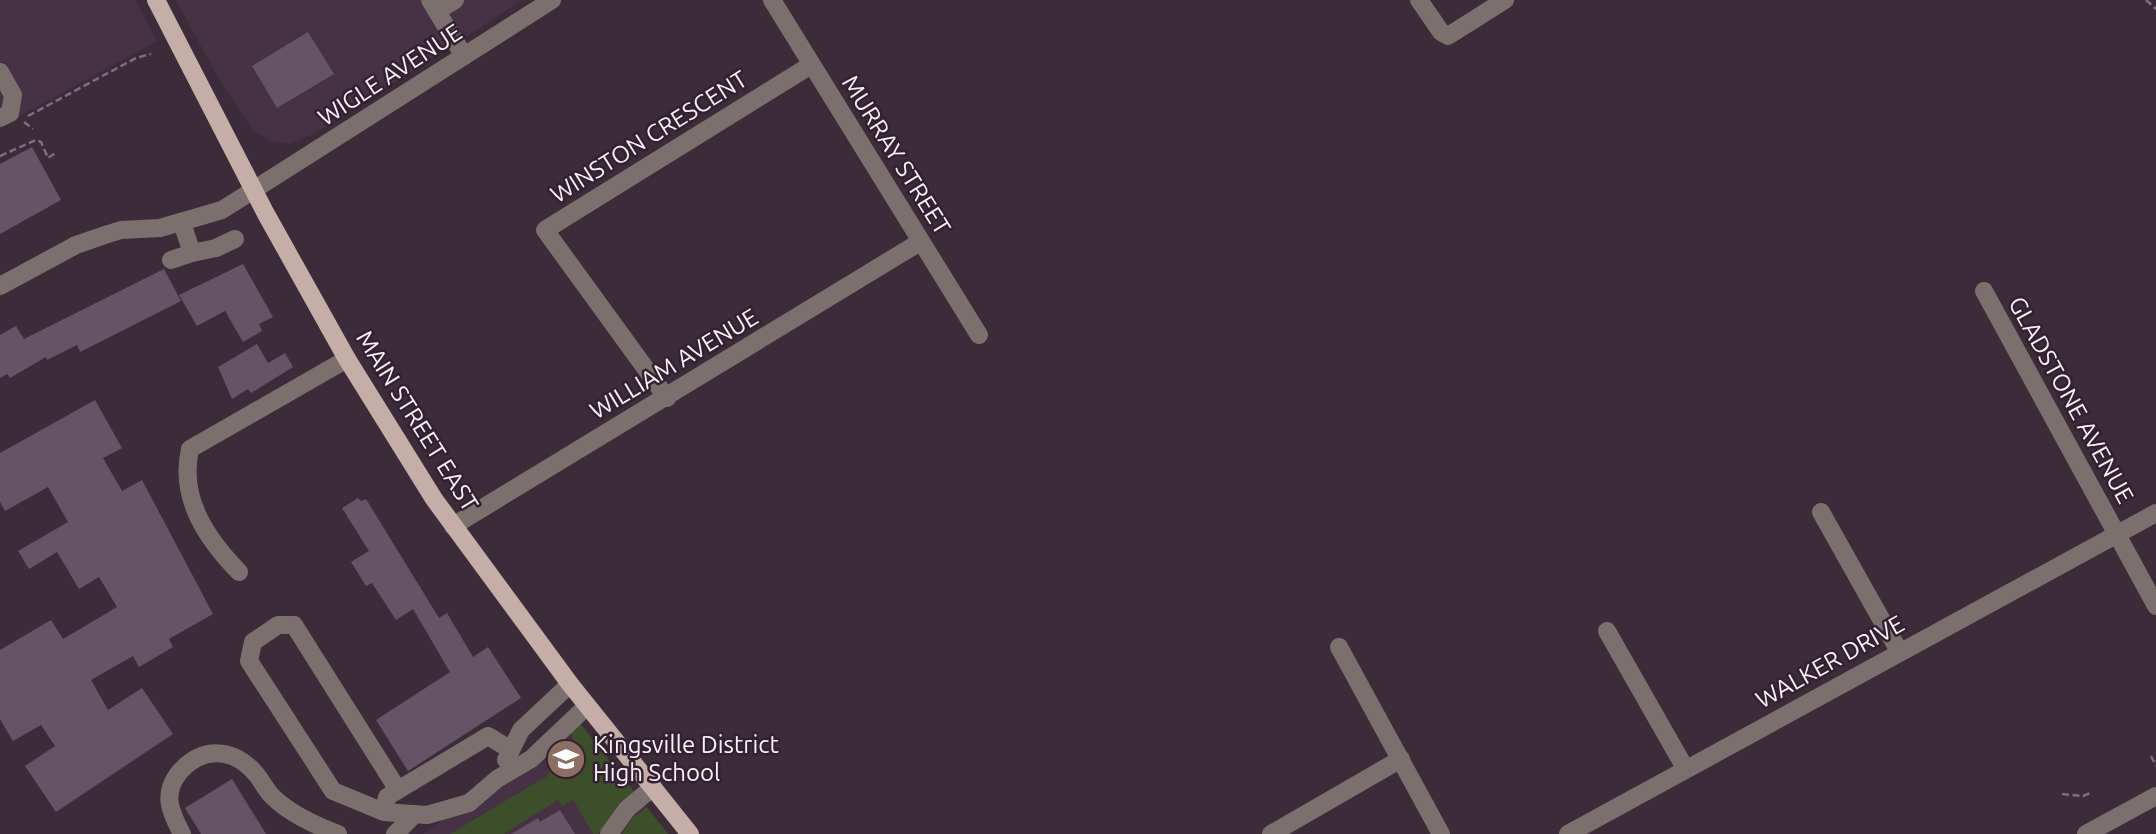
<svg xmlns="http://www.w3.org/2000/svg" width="2156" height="834" viewBox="0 0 2156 834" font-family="Ubuntu,sans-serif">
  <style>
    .built { fill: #473144 }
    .green { fill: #3c4f2a }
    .building { fill: #655465 }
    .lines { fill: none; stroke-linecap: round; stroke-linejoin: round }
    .path { stroke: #7d6e7b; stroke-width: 2.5; stroke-dasharray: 7 3.5; stroke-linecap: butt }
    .minor { stroke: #7c706e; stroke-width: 18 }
    .major { stroke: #c6aea8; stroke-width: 18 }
    .labels { text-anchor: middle; stroke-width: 5; stroke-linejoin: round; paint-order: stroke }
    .street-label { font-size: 24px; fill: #fbf0fa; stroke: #322230 }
    .poi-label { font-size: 24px; fill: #fbf0fa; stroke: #322230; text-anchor: start }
  </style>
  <rect width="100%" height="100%" fill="#3c2c3a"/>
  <g class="built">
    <polygon points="0,0 135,0 157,41 0,127"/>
    <polygon points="176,0 522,0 317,132 290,144 270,141 254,132 217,76"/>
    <polygon points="577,719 668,834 423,834"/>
  </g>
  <g class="green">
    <polygon points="577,719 634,792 598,834 593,834 573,800 562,806 558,800 504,834 450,834 547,776 549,769 567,758 564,746 573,740 571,732"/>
    <polygon points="647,807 668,834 622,834 632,819"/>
  </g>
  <g class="building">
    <polygon points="308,32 334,74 277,108 252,66"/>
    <polygon points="32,147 61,200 0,234 0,164"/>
    <polygon points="243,264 273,317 259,324 262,331 243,342 225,311 197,326 179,295"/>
    <polygon points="164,269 181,301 80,352 77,345 47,360 46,357 10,378 7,374 0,378 0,335 16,326 24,339"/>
    <polygon points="257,344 268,363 285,353 293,367 251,393 248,389 232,399 218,367"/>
    <polygon points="95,400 122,448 103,458 122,491 142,480 213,614 169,639 173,647 139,667 133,656 91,680 108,710 142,688 173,734 56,812 25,766 55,746 41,725 13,741 0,719 0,650 51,620 63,639 117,607 99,577 79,589 57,552 29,569 18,551 68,522 48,487 5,511 0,502 0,453"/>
    <polygon points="358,498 361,501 366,499 439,618 447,613 473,657 488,647 521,698 408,771 376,720 450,672 413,609 396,620 372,583 366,586 351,562 369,551 342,508"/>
    <polygon points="232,779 266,834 201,834 185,808"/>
    <polygon points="560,810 575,834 511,834 538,818 540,822"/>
  </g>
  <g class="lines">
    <g class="path">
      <polyline points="2146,0 2156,9"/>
      <polyline points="28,116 136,58 151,54"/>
      <polyline points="24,122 33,129"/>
      <polyline points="0,156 36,140 41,142 48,158 57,152"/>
      <polyline points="2151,756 2156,766"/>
      <polyline points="2062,794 2083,796 2090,793"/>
    </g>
    <g class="minor">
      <polyline points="430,0 464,56"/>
      <polyline points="772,0 979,335"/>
      <polyline points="1419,0 1441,32 1448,36 1505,0"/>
      <polyline points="437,11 455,0"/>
      <polyline points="0,72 13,95 10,113 0,118"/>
      <polyline points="182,223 192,253 216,248 235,239"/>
      <polyline points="171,260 192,253"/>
      <polyline points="0,286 76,245 105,235 121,230 160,228 222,210 552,0"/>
      <polyline points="1984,291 2156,606"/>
      <polyline points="667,398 545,230 811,65"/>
      <polyline points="1821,512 1899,651"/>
      <polyline points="453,526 920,242"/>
      <path d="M 239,572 C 206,538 179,498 190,449 L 347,359"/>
      <polyline points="1607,631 1685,768"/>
      <polyline points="1339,647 1441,834"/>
      <polyline points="506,760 521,730 570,684"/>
      <polyline points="398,790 488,736 511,750"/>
      <polyline points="384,812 387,797 398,790 294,625 278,625 253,642 249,661 333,791 384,812 427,815 469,803 497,779 531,759 587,706"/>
      <path d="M 182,834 C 171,813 162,795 178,774 C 201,746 233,747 256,774 C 262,781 266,790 272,796 C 290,814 315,825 338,834"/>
      <polyline points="395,834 415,814"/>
      <polyline points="609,834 627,809 653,787"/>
      <polyline points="1271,834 1401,759"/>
      <polyline points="1568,834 2156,513"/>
      <polyline points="2086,834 2156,796"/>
    </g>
    <polyline class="major" points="156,0 266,214 347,359 434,499 570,684 690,834"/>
  </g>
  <defs>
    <g id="school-disc" transform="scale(2.0125)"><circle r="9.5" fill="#8d6e63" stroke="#322230"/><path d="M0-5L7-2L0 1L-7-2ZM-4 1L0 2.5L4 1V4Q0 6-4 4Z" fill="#fff"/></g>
  </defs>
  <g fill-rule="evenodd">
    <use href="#school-disc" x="566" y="759"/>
  </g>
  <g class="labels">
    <g class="street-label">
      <text transform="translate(390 75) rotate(-33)" y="8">WIGLE AVENUE</text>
      <text transform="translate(649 137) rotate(-32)" y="8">WINSTON CRESCENT</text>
      <text transform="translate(896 155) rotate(58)" y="8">MURRAY STREET</text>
      <text transform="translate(674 364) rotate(-31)" y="8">WILLIAM AVENUE</text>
      <text transform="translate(2071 400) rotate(61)" y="8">GLADSTONE AVENUE</text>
      <text transform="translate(417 421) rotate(58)" y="8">MAIN STREET EAST</text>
      <text transform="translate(1830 662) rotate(-29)" y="8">WALKER DRIVE</text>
    </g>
    <g class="poi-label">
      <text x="593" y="753">Kingsville District<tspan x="593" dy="28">High School</tspan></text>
    </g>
  </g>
</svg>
